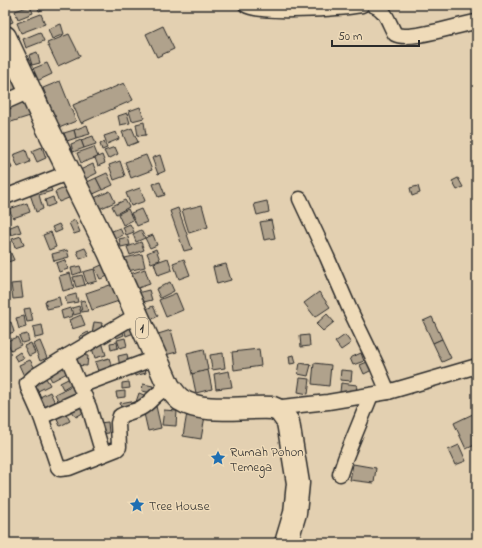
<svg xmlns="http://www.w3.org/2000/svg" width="482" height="548" viewBox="0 0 482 548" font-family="'Indie Flower',sans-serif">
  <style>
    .building { fill: #b0a28c; stroke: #2b2b2b }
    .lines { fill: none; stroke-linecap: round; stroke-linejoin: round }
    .street-casing { stroke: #2b2b2b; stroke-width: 17 }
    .highway-casing { stroke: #2b2b2b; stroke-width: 25 }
    .street { stroke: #efdbb9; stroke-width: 14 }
    .highway { stroke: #efdbb9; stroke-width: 22 }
    .labels { text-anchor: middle; stroke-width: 3; stroke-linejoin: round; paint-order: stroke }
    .shield { fill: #efdbb9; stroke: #666056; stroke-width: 1 }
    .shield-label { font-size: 12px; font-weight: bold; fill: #2b2b2b }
    .poi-label { font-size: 13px; fill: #2b2b2b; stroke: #efdbb9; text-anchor: start }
  </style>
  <rect width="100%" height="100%" fill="#e3d0b1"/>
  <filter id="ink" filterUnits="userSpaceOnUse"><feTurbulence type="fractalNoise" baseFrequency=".025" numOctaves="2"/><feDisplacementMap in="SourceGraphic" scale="8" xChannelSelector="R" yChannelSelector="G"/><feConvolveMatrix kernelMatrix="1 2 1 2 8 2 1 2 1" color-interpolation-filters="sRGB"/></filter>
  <g filter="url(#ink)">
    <g class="building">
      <polygon points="37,5 49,5 50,7 39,11"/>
      <polygon points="30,6 33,13 18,19 15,11"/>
      <polygon points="9,14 13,22 5,25 5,15"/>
      <polygon points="41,14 45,24 21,33 17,23"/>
      <polygon points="61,24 64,34 52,39 48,29"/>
      <polygon points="163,26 174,49 157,57 146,34"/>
      <polygon points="40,32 44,41 26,48 23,39"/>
      <polygon points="69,34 80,56 58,66 47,43"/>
      <polygon points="37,52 40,63 32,65 29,55"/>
      <polygon points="47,63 52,74 37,81 32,69"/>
      <polygon points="13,76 19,92 5,97 5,79"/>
      <polygon points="60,81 76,121 59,128 43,88"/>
      <polygon points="124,83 133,100 81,123 73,105"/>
      <polygon points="24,98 30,116 8,123 5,114 5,105"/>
      <polygon points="140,107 144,118 132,121 129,111"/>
      <polygon points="127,113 130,123 120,125 118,116"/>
      <polygon points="144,122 146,135 138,136 136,124"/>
      <polygon points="87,125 90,134 76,138 74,130"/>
      <polygon points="132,128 138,142 128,146 122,132"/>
      <polygon points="74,130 76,138 67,141 64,133"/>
      <polygon points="116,132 119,139 107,144 104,136"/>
      <polygon points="93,136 96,144 84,148 81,140"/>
      <polygon points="81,140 84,148 73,152 71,144"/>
      <polygon points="104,142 107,148 102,150 100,144"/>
      <polygon points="42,147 46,158 37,162 32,151"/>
      <polygon points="94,147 98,157 81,163 77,153"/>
      <polygon points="115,147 118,154 108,159 104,151"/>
      <polygon points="26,150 30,162 18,167 13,155"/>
      <polygon points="102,155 105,163 98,166 95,158"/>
      <polygon points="146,155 152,170 131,178 125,162"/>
      <polygon points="160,155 165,171 158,174 152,158"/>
      <polygon points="8,159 12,168 5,170 5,160"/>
      <polygon points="120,161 125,176 114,180 109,165"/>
      <polygon points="93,164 97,173 85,179 80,170"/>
      <polygon points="107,173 113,185 102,190 96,178"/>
      <polygon points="96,178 102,190 89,196 83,184"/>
      <polygon points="458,178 463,187 457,190 452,181"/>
      <polygon points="160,182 165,195 158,197 153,184"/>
      <polygon points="49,184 52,191 39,195 43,209 36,212 29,191"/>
      <polygon points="418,186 420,193 412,196 410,188"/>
      <polygon points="67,187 71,197 59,202 55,192"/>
      <polygon points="140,188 145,201 131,206 126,193"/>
      <polygon points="110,191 115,202 97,210 92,199"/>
      <polygon points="53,197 55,204 47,207 45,200"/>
      <polygon points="125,200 129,207 116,214 112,206"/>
      <polygon points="267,201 269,212 257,215 254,204"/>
      <polygon points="27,203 30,212 13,218 9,209"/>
      <polygon points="202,205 208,227 189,233 182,210"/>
      <polygon points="178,208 192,249 184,251 170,211"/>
      <polygon points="128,209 133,220 123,225 118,214"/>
      <polygon points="141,209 147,222 137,226 131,213"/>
      <polygon points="75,220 80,232 74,234 69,223"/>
      <polygon points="271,220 275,238 264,240 260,222"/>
      <polygon points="18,224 21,232 11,235 8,228"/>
      <polygon points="59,224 62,230 55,233 52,227"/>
      <polygon points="130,224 134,232 126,235 123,227"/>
      <polygon points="120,228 123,235 115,239 112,231"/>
      <polygon points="141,230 145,238 136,242 133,234"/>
      <polygon points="51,232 56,247 49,250 43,235"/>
      <polygon points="153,235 157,245 150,248 145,238"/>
      <polygon points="21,236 24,245 15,248 12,239"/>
      <polygon points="128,237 130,245 121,247 119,239"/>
      <polygon points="141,242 144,250 130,255 127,247"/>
      <polygon points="85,248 89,256 80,259 77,251"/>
      <polygon points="156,249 160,260 151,263 147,253"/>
      <polygon points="67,250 69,257 54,261 52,254"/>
      <polygon points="10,251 14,260 5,263 5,252"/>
      <polygon points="142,254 145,267 128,271 125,258"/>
      <polygon points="168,258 172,270 158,275 154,263"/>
      <polygon points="184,259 190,275 179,279 173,263"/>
      <polygon points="65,260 68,269 59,272 56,263"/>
      <polygon points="104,264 108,276 100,279 95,268"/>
      <polygon points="226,264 231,280 217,284 213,267"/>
      <polygon points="80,266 82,272 73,275 71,268"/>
      <polygon points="94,269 97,281 87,284 83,272"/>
      <polygon points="145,269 150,284 135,289 130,274"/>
      <polygon points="70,273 74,288 63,291 59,276"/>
      <polygon points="82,275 85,285 76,287 73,277"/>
      <polygon points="170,282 174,291 160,298 156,289"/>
      <polygon points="21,283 23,298 13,299 11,284"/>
      <polygon points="113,284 119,301 92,310 86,293"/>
      <polygon points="149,290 152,300 140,303 137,293"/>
      <polygon points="319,292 330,307 315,317 304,303"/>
      <polygon points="176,293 183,310 166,317 159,300"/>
      <polygon points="76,294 78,302 67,304 65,297"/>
      <polygon points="59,297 61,306 47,309 45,301"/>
      <polygon points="85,300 88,311 82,312 80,301"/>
      <polygon points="79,306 81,313 74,315 72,308"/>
      <polygon points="153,306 158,316 149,321 144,310"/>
      <polygon points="30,308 33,321 27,322 24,309"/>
      <polygon points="70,308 73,316 63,319 61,311"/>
      <polygon points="327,314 334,322 323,331 316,324"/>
      <polygon points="81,315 85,325 72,329 69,320"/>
      <polygon points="24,316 26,327 19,329 16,318"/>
      <polygon points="432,317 442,339 433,343 423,321"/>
      <polygon points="11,322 14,332 5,335 5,324"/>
      <polygon points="94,322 102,323 100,335 92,334"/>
      <polygon points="42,325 44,336 35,338 33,327"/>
      <polygon points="131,325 134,333 126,336 124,328"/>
      <polygon points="122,330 124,335 117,338 115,333"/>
      <polygon points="171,330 177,352 161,356 155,335"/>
      <polygon points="88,332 92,337 82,343 79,337"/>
      <polygon points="27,334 29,341 22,343 19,336"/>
      <polygon points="309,335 310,346 301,347 300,336"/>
      <polygon points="345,335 351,343 341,350 335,342"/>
      <polygon points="17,337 21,345 11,350 7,341"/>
      <polygon points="125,338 127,346 120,348 117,340"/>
      <polygon points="442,339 451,358 442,362 433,343"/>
      <polygon points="40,341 47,358 40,361 33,344"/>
      <polygon points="102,342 106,355 95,358 91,345"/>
      <polygon points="117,342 118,348 111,350 110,343"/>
      <polygon points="31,343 35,353 29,356 24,346"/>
      <polygon points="204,349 208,370 192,374 187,353"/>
      <polygon points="259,349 261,366 234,370 232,352"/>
      <polygon points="20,352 24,358 17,361 14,356"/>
      <polygon points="223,353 225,368 212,370 210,355"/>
      <polygon points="361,353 364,361 353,365 350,358"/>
      <polygon points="74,354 88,356 87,366 73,365"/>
      <polygon points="127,354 129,365 120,367 118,356"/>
      <polygon points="294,355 296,363 290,364 289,356"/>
      <polygon points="109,358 113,370 99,374 95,362"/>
      <polygon points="30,360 36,370 24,376 19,365"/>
      <polygon points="372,360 376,368 364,374 360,365"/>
      <polygon points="64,363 69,372 52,381 47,372"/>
      <polygon points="300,363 311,365 308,376 298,374"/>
      <polygon points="314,363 331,365 329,386 312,384"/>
      <polygon points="145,369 146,373 135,376 134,371"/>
      <polygon points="208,370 212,389 196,393 192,374"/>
      <polygon points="341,370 352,371 351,381 340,380"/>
      <polygon points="229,371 232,387 216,389 214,374"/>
      <polygon points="44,375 50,385 36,392 30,381"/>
      <polygon points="70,378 73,383 63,389 60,383"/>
      <polygon points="300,378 310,379 308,394 298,392"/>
      <polygon points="129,382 130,388 122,389 122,383"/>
      <polygon points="341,383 357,385 356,394 340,392"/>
      <polygon points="143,384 153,386 152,393 142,391"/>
      <polygon points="73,385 78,397 60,405 55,394"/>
      <polygon points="125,391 125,397 117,398 116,392"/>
      <polygon points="50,392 57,407 45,413 38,398"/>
      <polygon points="139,393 144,395 142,404 136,402"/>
      <polygon points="131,401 132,409 122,411 120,403"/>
      <polygon points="80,402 86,411 76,417 70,408"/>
      <polygon points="156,406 161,428 148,431 143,409"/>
      <polygon points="64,410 70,421 60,426 55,415"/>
      <polygon points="164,410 177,411 176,426 162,425"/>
      <polygon points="477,412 477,444 466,449 454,423"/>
      <polygon points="187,413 205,416 201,439 183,436"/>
      <polygon points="108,422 109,433 100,434 99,423"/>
      <polygon points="459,445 466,461 455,465 448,450"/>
      <polygon points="353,464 376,468 374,483 350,480"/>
    </g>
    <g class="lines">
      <g class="street-casing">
        <g id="street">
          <path d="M 246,5 C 259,15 343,8 362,5"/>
          <path d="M 373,5 C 386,9 388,22 395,34 C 409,42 459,24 477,22"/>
          <polyline points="5,102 30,91"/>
          <polyline points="5,197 70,172"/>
          <polyline points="300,199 327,257 350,310 377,366 388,392"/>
          <path d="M 137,315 L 67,356 L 35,376 L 27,383 L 28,388 L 41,417 L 58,467 L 60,469 L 69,468 L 117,449 L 119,447 L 118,423 L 120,416 C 127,412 134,412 141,408 C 153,401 154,393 169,387"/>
          <polyline points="67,356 89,407 103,454"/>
          <polyline points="80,386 155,358"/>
          <polyline points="273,408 328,402 388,392 477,366"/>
          <polyline points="41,417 85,397"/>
          <polyline points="340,474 345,459 371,395"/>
        </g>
      </g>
      <g class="highway-casing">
        <path id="highway" d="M 5,37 L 47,127 L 109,252 L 169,387 C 173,391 176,397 181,400 C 203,415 247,406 273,408 L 280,411 L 288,422 L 298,483 L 295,513 L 286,543"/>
      </g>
      <use href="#street" class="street"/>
      <use href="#highway" class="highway"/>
    </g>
  </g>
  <defs>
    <g id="sight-bare" transform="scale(1.2)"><path d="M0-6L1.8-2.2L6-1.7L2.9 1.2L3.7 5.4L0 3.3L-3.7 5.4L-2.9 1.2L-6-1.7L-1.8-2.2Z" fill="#1f6fb2" stroke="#efdbb9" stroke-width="2.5" paint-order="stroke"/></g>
  </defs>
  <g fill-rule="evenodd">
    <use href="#sight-bare" x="218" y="458"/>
    <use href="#sight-bare" x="137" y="505"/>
  </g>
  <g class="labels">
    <rect class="shield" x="136" y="318" width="12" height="20" rx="3"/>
    <g class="shield-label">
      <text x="142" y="332">1</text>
    </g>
    <g class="poi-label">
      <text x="230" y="456">Rumah Pohon<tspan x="230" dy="15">Temega</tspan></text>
      <text x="149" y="510">Tree House</text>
    </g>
  </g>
  <rect width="482" height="548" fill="none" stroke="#efdbb9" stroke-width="20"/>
  <rect x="10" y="10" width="462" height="528" fill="none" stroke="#2b2b2b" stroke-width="1.5" filter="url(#ink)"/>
  <path d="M332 40v6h87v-6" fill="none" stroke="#2b2b2b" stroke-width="2"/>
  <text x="338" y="40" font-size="12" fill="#2b2b2b" stroke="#efdbb9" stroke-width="3" paint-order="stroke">50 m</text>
</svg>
